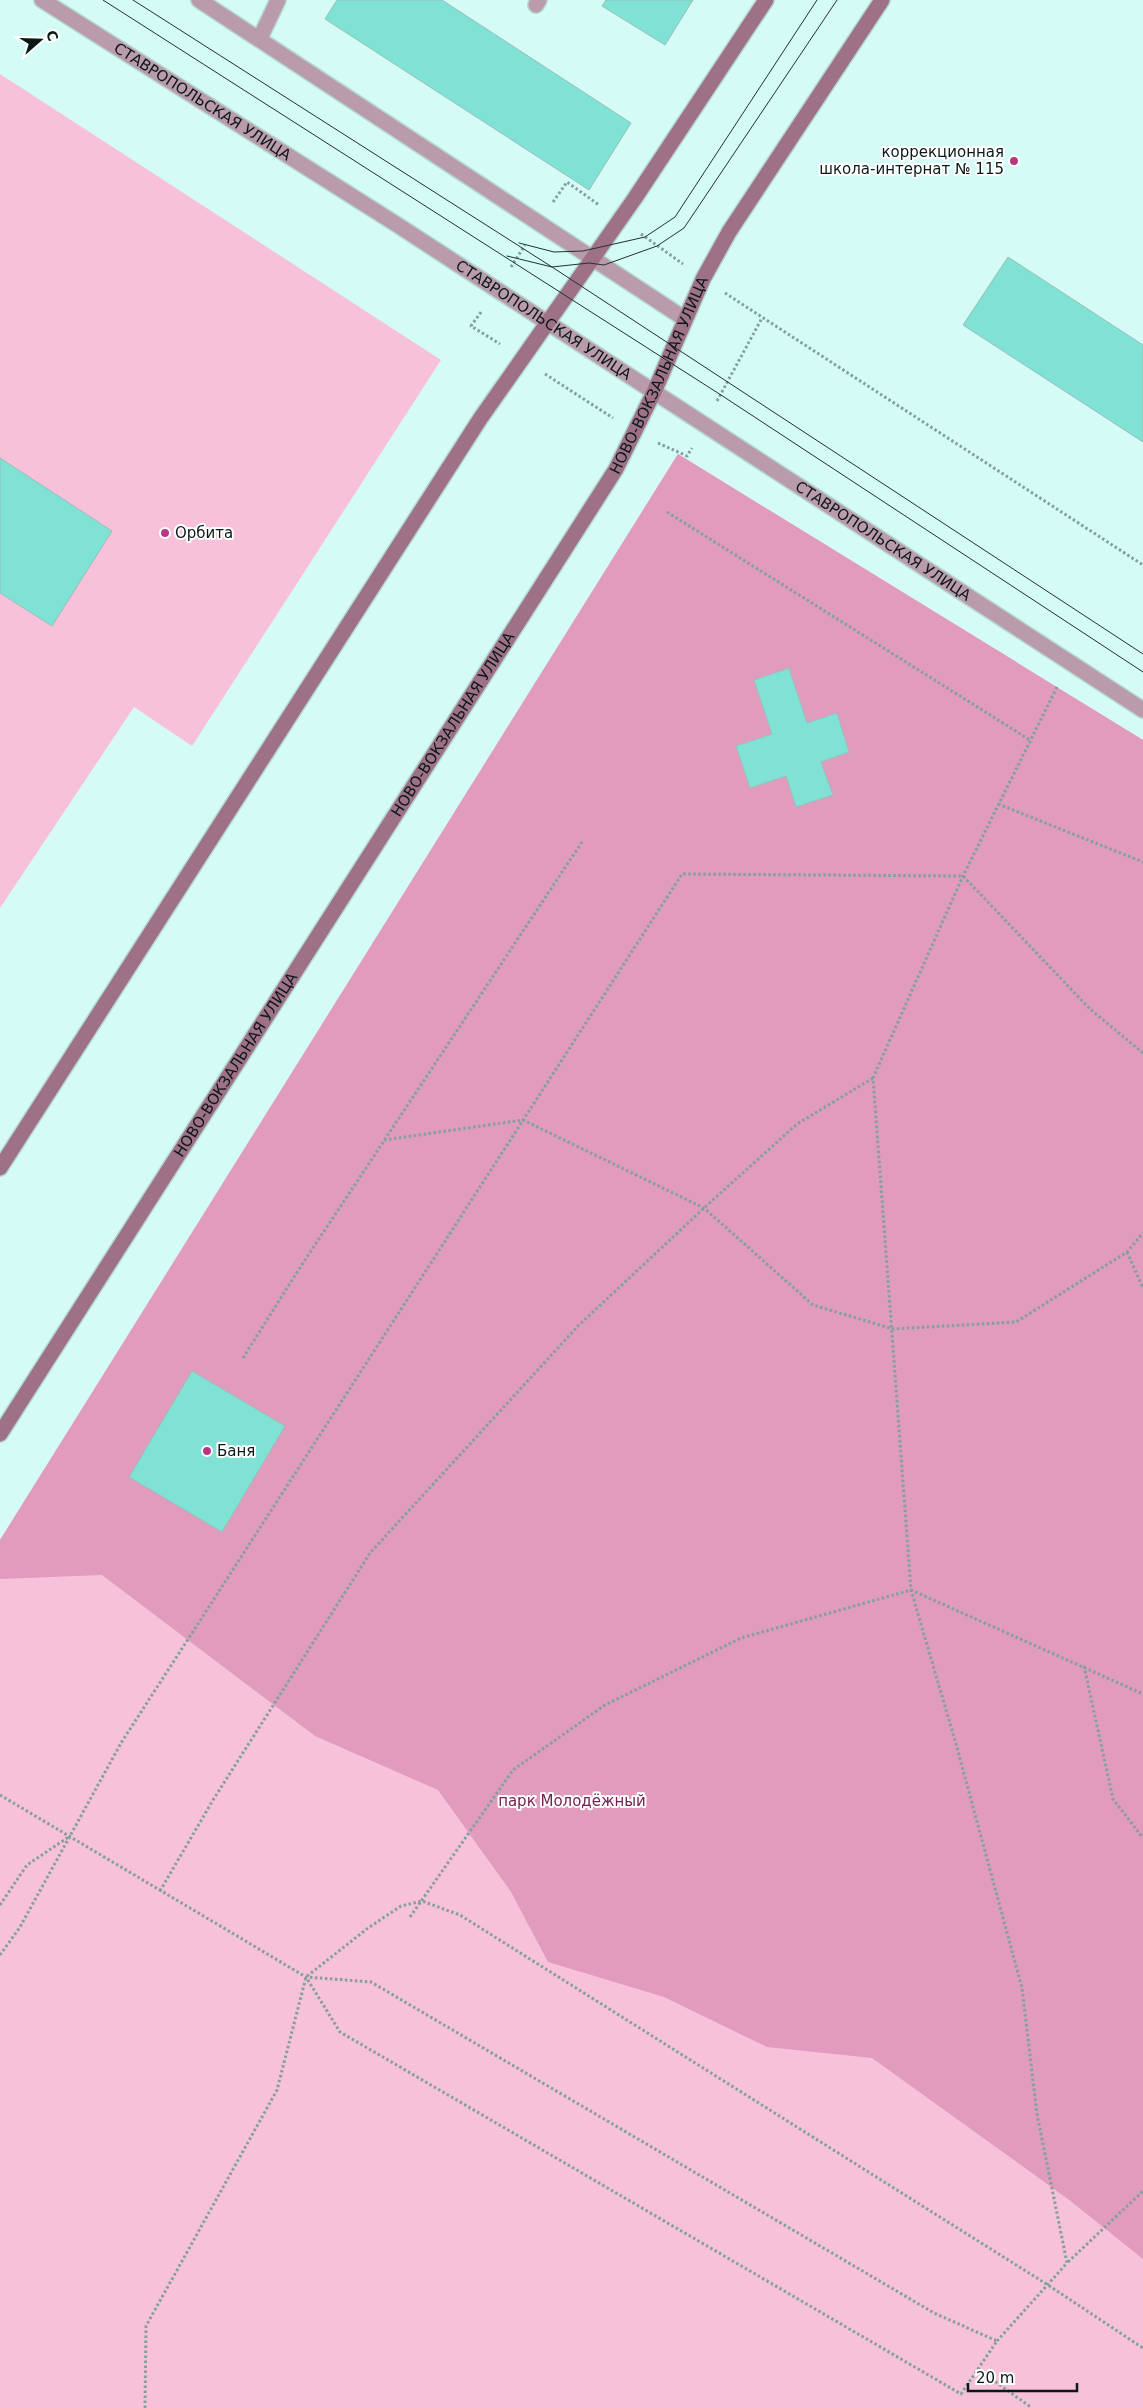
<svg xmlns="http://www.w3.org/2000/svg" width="1143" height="2408" viewBox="0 0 1143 2408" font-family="'DejaVu Sans',sans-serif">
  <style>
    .green { fill: #f7c1da }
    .forest { fill: #e09bbd }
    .building { fill: #80e1d5; stroke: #98bfb9 }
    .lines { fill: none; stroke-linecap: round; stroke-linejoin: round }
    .service-casing { stroke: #b4d7d1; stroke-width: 18 }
    .tertiary-casing { stroke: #b4d7d1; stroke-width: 18 }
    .secondary-casing { stroke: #b4d7d1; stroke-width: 18 }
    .path { stroke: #83a09c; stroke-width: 3; stroke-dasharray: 2.5 2.5; stroke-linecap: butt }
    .service { stroke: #ba9baa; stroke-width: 15 }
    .tertiary { stroke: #ba9baa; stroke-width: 15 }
    .secondary { stroke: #9e7187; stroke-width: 15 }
    .tram { stroke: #213331; stroke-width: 1 }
    .poi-dot { fill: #b83783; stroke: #fff; stroke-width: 2 }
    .labels { text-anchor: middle; stroke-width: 4; stroke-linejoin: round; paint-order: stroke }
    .street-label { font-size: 15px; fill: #0a1917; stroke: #fff }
    .poi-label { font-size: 15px; fill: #0a1917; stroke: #fff; text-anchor: start }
    .park-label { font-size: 15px; fill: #732251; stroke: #fff }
  </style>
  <rect width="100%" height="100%" fill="#d4fbf5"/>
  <g class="green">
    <polygon points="0,74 441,360 192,746 134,707 0,908"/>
    <polygon points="678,454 1143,740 1143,2408 0,2408 0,1540"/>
  </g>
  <polygon class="forest" points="678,454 1143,740 1143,2259 1068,2199 872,2058 767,2047 664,1997 548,1962 511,1892 438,1790 315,1736 102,1575 0,1579 0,1540"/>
  <g class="building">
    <polygon points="337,0 442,0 631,123 589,190 325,19"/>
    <polygon points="606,0 693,0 665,45 602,6"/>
    <polygon points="1008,257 1143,345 1143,442 963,325"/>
    <polygon points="0,458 112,531 52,626 0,593"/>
    <polygon points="789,668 807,723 837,713 849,752 821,762 833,795 796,807 786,776 750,788 736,746 772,734 754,680"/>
    <polygon points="192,1371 285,1426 222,1532 129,1477"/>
  </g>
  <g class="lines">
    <g class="service-casing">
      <g id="service">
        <polyline points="536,5 539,0"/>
        <polyline points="260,38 278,0"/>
      </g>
    </g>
    <g class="tertiary-casing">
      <g id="tertiary">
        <path id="s1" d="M 42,0 L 396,224 L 1143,710"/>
        <polyline points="199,0 685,319"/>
      </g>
    </g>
    <g class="secondary-casing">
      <g id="secondary">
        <polyline points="0,1168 480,419 635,198 766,0"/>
        <path id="s2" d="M 0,1434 L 616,469 L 654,392 L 703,279 L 729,232 L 882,0"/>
      </g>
    </g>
    <g class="path">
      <polyline points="553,202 567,182 599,205"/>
      <polyline points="641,234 683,264"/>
      <polyline points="511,267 525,245"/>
      <polyline points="725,293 1143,565"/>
      <polyline points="481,312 471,326 500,344"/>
      <polyline points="545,374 613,418"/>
      <polyline points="717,401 762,318"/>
      <polyline points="658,443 687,456 692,448"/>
      <polyline points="667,512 1030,740"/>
      <polyline points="998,804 1143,862"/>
      <polyline points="384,1140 523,1120 704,1208 813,1305 893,1329 1016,1322 1127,1252 1143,1233"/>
      <polyline points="1127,1252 1143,1288"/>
      <polyline points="243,1358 299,1269 582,842"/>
      <polyline points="1084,1666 1113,1799 1143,1838"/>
      <polyline points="0,1795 306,1977 371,1982 934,2313 997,2341 961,2394 340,2032 306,1977"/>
      <polyline points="160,1891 213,1800 370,1553 578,1326 704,1208 797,1124 873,1078"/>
      <polyline points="0,1905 27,1865 70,1836"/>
      <polyline points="410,1917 513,1770 605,1705 741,1638 911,1590 1143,1694"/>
      <polyline points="0,1955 20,1927 121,1743 682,874 963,876 1090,1009 1143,1053"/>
      <polyline points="1068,2262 1143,2191"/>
      <polyline points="997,2341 1067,2263 1037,2114 1022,1988 956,1744 911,1590 873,1078 963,876 1057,687"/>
      <polyline points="979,2370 1032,2408"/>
      <polyline points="145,2408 146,2326 277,2090 306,1977 368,1928 401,1906 422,1901 460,1915 1048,2285 1143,2348"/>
    </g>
    <use href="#service" class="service"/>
    <use href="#tertiary" class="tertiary"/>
    <use href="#secondary" class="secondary"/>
    <g class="tram">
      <polyline points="103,0 721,395 1143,672"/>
      <polyline points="133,0 552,267 1143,654"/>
      <polyline points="519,243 554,252 583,251 645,237 675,217 817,0"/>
      <polyline points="507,256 552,267 589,263 604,265 657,246 684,228 837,0"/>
    </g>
  </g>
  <g class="poi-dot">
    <circle cx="1014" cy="161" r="5"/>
    <circle cx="165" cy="533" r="5"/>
    <circle cx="207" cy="1451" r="5"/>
  </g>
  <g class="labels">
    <g class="street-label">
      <text dy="5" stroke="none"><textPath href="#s1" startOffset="190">СТАВРОПОЛЬСКАЯ УЛИЦА</textPath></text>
      <text dy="5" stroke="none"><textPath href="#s1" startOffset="595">СТАВРОПОЛЬСКАЯ УЛИЦА</textPath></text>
      <text dy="5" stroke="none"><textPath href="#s2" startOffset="1248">НОВО-ВОКЗАЛЬНАЯ УЛИЦА</textPath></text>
      <text dy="5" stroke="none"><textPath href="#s1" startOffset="1000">СТАВРОПОЛЬСКАЯ УЛИЦА</textPath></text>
      <text dy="5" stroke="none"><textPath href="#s2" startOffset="842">НОВО-ВОКЗАЛЬНАЯ УЛИЦА</textPath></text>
      <text dy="5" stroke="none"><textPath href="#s2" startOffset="438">НОВО-ВОКЗАЛЬНАЯ УЛИЦА</textPath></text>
    </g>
    <g class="poi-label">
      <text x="1004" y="157" text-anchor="end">коррекционная<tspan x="1004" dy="17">школа-интернат № 115</tspan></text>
      <text x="175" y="538">Орбита</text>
      <text x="217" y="1456">Баня</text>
    </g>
    <g class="park-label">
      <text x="572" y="1806">парк Молодёжный</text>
    </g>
  </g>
  <g transform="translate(40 40) rotate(70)" stroke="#ffffff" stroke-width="4" paint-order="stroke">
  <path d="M0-4L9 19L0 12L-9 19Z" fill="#0a1917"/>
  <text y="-8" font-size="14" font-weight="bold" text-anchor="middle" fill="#0a1917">С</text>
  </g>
  <path d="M968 2383v8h109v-8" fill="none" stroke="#0a1917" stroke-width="2.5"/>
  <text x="976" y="2383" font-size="15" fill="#0a1917" stroke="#ffffff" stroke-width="4" paint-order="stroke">20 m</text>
</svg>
